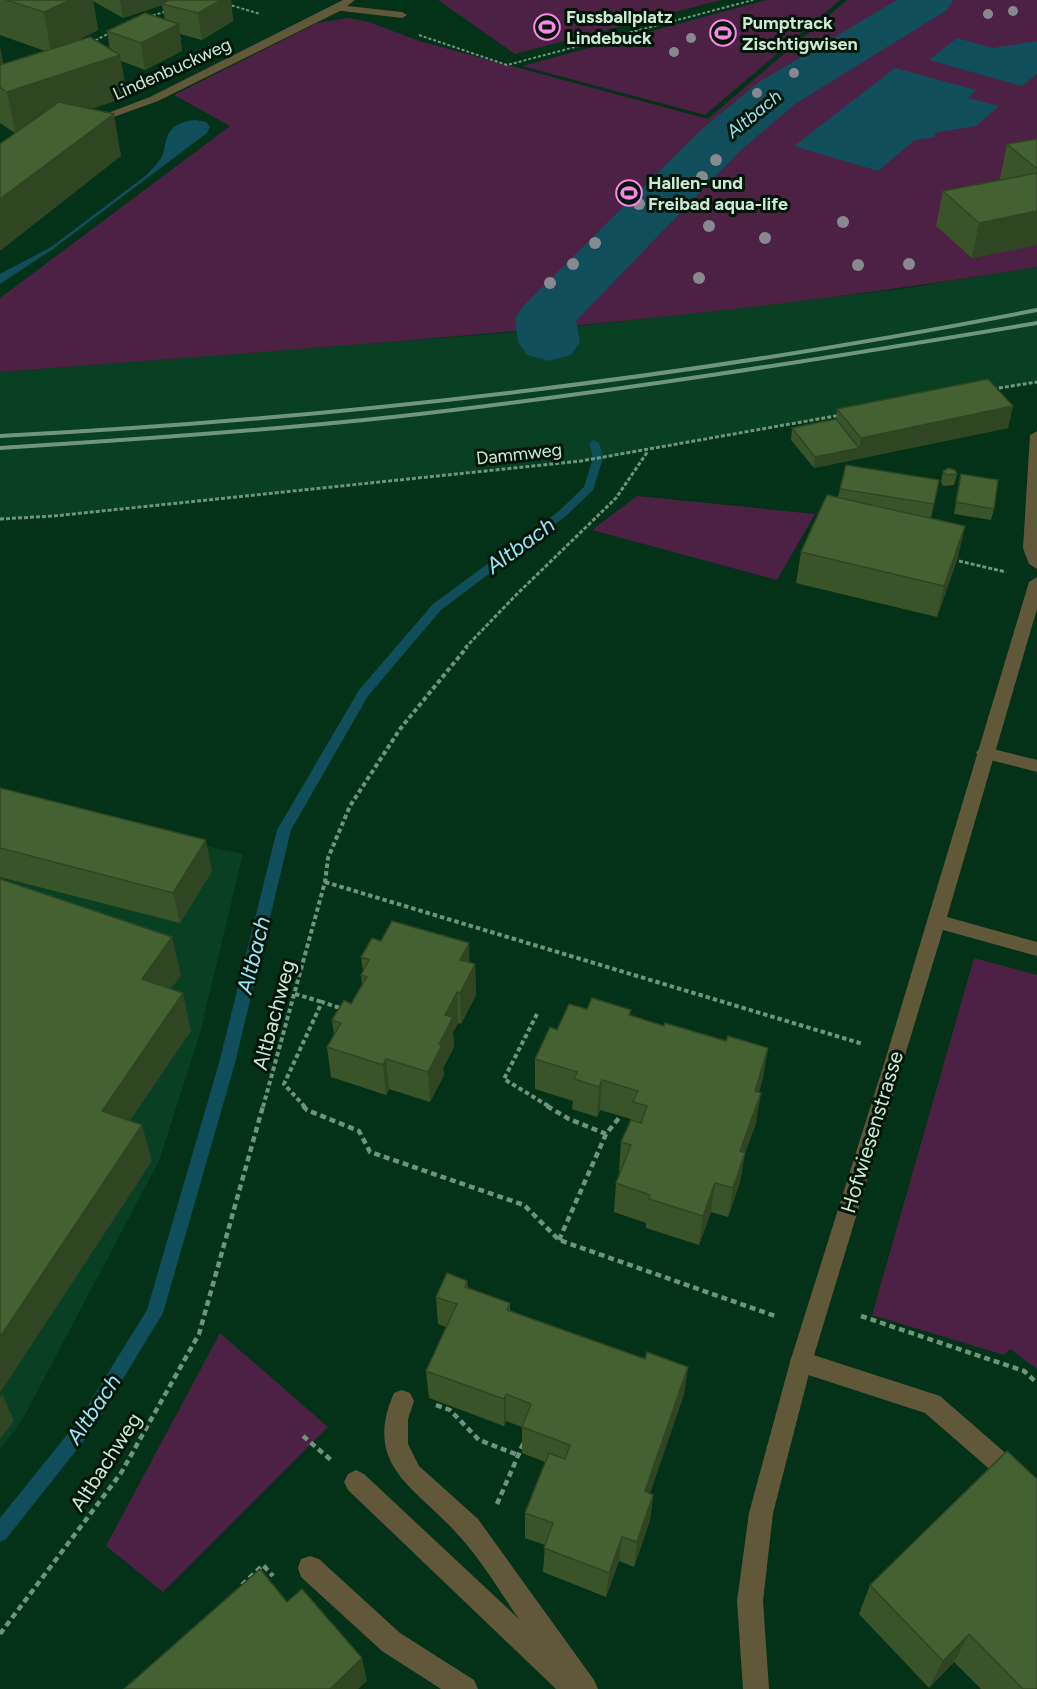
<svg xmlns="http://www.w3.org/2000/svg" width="1037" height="1689" viewBox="0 0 1037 1689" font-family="Figtree,sans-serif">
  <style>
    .built { fill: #093f23 }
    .green { fill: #4c2144 }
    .water { fill: #0f4e5a }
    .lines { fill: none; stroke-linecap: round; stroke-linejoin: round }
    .stream { fill: #0f4e5a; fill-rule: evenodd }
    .river { fill: #0f4e5a; fill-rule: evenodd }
    .path-far3 { stroke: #6f947d; stroke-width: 2; stroke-dasharray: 3 2; stroke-linecap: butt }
    .path-far2 { stroke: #6f947d; stroke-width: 3; stroke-dasharray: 4 2; stroke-linecap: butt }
    .path-far1 { stroke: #6f947d; stroke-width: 4; stroke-dasharray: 4.5 3; stroke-linecap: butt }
    .path { stroke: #6f947d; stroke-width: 4.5; stroke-dasharray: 6 4; stroke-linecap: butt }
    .lane { fill: #61583a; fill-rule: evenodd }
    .street { fill: #61583a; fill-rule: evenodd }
    .rail { stroke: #70957e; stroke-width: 4 }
    .tree { fill: #88898e }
    .wall { fill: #3a542a; fill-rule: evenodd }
    .shaded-wall { fill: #304522 }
    .building { fill: #446231; stroke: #304522; stroke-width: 1.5 }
    .labels { text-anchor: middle; stroke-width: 6; stroke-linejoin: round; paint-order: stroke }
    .far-poi-label { font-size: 18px; font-weight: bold; fill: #cce9d4; stroke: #011609; text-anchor: start }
    .far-street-label { font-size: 18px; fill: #cce9d4; stroke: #011609 }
    .far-water-label { font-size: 18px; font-style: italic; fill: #98e6f9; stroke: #011609 }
    .street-label { font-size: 21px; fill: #cce9d4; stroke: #011609 }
    .water-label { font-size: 22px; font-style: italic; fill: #98e6f9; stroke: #011609 }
  </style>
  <rect width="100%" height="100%" fill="#033219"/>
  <g class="built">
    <polygon points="1037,267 1037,382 704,438 610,457 54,516 0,519 0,372 554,329 901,289"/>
    <polygon points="0,802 243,854 200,1033 159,1161 21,1422 0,1449"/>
  </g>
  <g class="green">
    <polygon points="438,0 721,0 515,54"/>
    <polygon points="767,0 840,0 705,115 522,66"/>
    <path d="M 847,0 L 1037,0 L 1037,267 C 694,324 346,345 0,372 L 0,298 L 230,126 L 174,95 L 317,23 L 348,18 L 369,22 L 419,41 L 708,119 Z"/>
    <polygon points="637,496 815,514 777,580 592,530"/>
    <polygon points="974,958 1037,975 1037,1369 1010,1349 1004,1355 872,1315"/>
    <polygon points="220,1333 328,1427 163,1592 106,1546"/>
  </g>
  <g class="water">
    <polygon points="957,38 993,48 1037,41 1037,74 1022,86 929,60"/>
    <polygon points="895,68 976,90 968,98 999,106 976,126 933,133 936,137 915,140 878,171 794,146"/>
    <path d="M 195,120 L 206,122 L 210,127 L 207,133 L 53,249 L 0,284 L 0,274 L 51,247 L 144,177 C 151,170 162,161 164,150 C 168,130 172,123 195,120 Z"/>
  </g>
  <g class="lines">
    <polygon class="stream" points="594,440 599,443 603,458 593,490 566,516 441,610 368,696 291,830 235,1063 163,1313 90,1433 6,1539 0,1542 0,1518 78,1421 147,1310 219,1063 277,830 359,690 433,604 558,512 584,487 593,458 589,443"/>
    <polygon class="river" points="897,0 953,0 947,10 795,104 740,151 576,321 580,342 571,355 549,361 527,355 518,342 515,318 524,305 702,129 759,82"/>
    <g class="path-far3">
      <polyline points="227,4 260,14"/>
      <polyline points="148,17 167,11"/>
      <polyline points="419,35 507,65 753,0"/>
      <polyline points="91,43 111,32"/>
    </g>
    <g class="path-far2">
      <polyline points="993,389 1037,382"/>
      <polyline points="0,519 54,516 581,461 841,415"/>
      <polyline points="959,561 1006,572"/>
      <polyline points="465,648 515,596 616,498 648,451"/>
    </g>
    <g class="path-far1">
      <polyline points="325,882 863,1044"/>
      <polyline points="295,994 322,1002"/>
      <polyline points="537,1014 504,1079 550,1107"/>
      <polyline points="263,1107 325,882 328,858 350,806 400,729 467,647"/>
      <polyline points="305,1107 284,1084 322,1002 343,1009"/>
    </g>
    <g class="path">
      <polyline points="303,1106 307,1110 359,1131 370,1152 524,1205 559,1240 775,1316"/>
      <polyline points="547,1106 569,1119 606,1134"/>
      <polyline points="559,1240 606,1134 619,1118"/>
      <polyline points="861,1316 1024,1371 1037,1383"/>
      <polyline points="436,1405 450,1410 479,1440 518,1455"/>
      <polyline points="303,1436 331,1460"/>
      <polyline points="497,1504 524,1442"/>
      <polyline points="242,1585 263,1565 273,1576"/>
      <polyline points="0,1634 121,1473 199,1334 263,1106"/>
    </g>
    <g class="lane">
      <polygon points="338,5 402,12 407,15 402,18 334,10 334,6"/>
      <polygon points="985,747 1037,760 1037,772 979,757 976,753 979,749"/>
      <polygon points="801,1351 940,1396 1010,1457 1014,1465 1010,1473 1002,1477 994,1473 925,1413 793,1370 790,1362 793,1354"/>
      <path d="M 402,1390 L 410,1393 L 414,1401 L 408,1419 L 408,1444 L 419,1466 L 478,1519 L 594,1680 L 598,1689 L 556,1689 L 348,1490 L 344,1482 L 348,1474 L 356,1470 L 364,1474 L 519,1619 C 500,1592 482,1561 460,1537 C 419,1489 361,1468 394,1393 Z"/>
      <polygon points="310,1556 319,1559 400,1633 474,1680 478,1689 441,1689 382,1651 301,1577 298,1568 301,1559"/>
    </g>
    <g class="street">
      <polygon points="343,0 355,0 342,10 158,101 94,124 90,125 84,122 150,97"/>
      <polygon points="1037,431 1037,569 1029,564 1023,548 1030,435"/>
      <polygon points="1037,577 1037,609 947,917 1037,942 1037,956 943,930 812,1362 773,1513 763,1601 769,1689 743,1689 737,1601 749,1513 790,1362 887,1054 1029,582"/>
    </g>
    <g class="rail">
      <path d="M 0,436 C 348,418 695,377 1037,310"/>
      <path d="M 0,448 C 131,440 262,431 393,417 C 608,393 823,359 1037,323"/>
    </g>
  </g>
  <g class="tree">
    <circle cx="1013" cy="11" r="5"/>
    <circle cx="988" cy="14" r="5"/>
    <circle cx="691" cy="38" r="5"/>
    <circle cx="826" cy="48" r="5"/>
    <circle cx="674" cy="52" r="5"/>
    <circle cx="794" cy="73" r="5"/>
    <circle cx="757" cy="93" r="5"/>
    <circle cx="716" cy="160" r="6"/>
    <circle cx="702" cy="177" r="6"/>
    <circle cx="639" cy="204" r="6"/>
    <circle cx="843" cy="222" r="6"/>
    <circle cx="709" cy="226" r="6"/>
    <circle cx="765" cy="238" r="6"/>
    <circle cx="595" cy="243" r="6"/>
    <circle cx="573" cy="264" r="6"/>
    <circle cx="909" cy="264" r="6"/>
    <circle cx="858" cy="265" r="6"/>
    <circle cx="699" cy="278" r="6"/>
    <circle cx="550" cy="283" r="6"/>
  </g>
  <g class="wall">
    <path d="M 0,0 L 231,0 L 233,21 L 202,40 L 180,34 L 182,51 L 145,70 L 121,61 L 127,97 L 91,109 L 121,156 L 15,133 L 0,123 L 0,48 L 3,64 L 45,51 L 0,35 ZM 93,1 L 123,18 L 162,5 L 165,20 L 107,31 L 110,50 L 74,42 L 98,30 Z"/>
    <polygon points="1037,139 1037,245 972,258 936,226 943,191 1000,180 1000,179 1007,144"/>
    <polygon points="837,409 1008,428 814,468 791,440 792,428 836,419"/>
    <polygon points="943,471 957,474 954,485 943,486 941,482"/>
    <polygon points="939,480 931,518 958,557 937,617 796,583 801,552 838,497 840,489"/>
    <polygon points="959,485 994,509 991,520 954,514"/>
    <polygon points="0,788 212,871 180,923 0,877"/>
    <polygon points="381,941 475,964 476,995 461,1024 458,1023 453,1032 454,1047 443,1068 444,1075 430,1102 389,1089 386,1095 331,1077 327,1047 334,1035 332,1020 351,1004 362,985 361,975 363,971 361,957"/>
    <polygon points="587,1009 631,1010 630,1015 664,1026 726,1041 768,1048 763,1078 759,1092 756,1123 745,1153 740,1182 728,1217 711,1212 699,1245 646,1228 646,1223 614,1212 616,1183 621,1172 619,1171 621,1142 631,1119 600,1110 597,1117 572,1109 573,1101 535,1089 535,1059 557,1030"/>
    <polygon points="467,1281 468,1288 510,1303 510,1311 645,1359 688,1367 684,1394 650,1493 653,1495 650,1520 634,1567 619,1561 606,1597 543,1572 545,1545 525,1538 525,1513 545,1462 522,1453 522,1427 506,1421 504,1426 429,1398 426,1371 446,1327 438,1324 436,1297"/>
    <polygon points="1007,1451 1037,1689 981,1689 954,1662 929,1688 859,1614 870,1585"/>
  </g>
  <g class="shaded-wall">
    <polygon points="70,0 93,0 98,30 51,53 44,12"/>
    <polygon points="120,0 176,0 162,4 163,5 123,18"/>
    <polygon points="221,0 231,0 233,21 202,40 198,13"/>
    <polygon points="179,24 182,51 145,70 141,43"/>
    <polygon points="0,48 6,76 0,78"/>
    <polygon points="120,55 127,97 16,134 7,92"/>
    <polygon points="114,114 121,156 0,251 0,199"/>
    <polygon points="1037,211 1037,245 972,258 979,223"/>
    <polygon points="1013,406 1008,428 814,468 815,457 859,448 861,438"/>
    <polygon points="965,526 958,557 937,617 944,586"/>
    <polygon points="206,840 212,871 180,923 173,893"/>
    <polygon points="172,937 181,975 151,1017 142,979"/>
    <polygon points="469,943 470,974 460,960"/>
    <polygon points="475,964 476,995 461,1024 460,993"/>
    <polygon points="457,992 458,1023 453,1032 454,1047 443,1068 444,1075 430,1102 428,1072 439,1044 445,1015"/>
    <polygon points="183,993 191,1031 112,1147 102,1111"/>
    <polygon points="768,1048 763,1078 750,1121 755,1091"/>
    <polygon points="386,1059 389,1089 386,1095 383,1065"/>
    <polygon points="602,1080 600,1110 597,1117 599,1087"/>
    <polygon points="761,1093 756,1123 735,1181 740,1151"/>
    <polygon points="142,1125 152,1161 0,1393 0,1337"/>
    <polygon points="745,1153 740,1182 728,1217 733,1188"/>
    <polygon points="715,1183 711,1212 699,1245 703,1216"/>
    <polygon points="688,1367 684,1394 642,1516 645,1491"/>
    <polygon points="2,1394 14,1421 0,1439 0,1397"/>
    <polygon points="506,1394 506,1421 504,1426 504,1399"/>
    <polygon points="653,1495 650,1520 634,1567 637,1542"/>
    <polygon points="622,1537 619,1561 606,1597 609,1573"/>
    <polygon points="969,1634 954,1662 929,1688 943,1661"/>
    <polygon points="362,1658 367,1681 358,1689 330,1689"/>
  </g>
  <g class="building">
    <polygon points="6,0 70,0 44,12"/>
    <polygon points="169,0 221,0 198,13 162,4"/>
    <polygon points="145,13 179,24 141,43 107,31"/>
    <polygon points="90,37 120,55 7,92 0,87 0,65"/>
    <polygon points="59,102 114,114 0,199 0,144"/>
    <polygon points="1037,139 1037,169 1007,144"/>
    <polygon points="1037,173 1037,211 979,223 943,191"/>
    <polygon points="988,379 1013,406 861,438 837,409"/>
    <polygon points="836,419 859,448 815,457 792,428"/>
    <polygon points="846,465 939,480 934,504 840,489"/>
    <polygon points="949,468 955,470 957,474 946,475 943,471"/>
    <polygon points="961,474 998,480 994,509 956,502"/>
    <polygon points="827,495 965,526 944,586 801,552"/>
    <polygon points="0,788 206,840 173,893 0,848"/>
    <polygon points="0,879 172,937 142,979 183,993 102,1111 142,1125 0,1337"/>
    <polygon points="392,921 469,943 460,960 475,964 460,993 457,992 445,1015 453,1017 439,1044 442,1045 428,1072 386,1059 383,1065 327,1047 341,1023 332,1020 344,1000 351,1004 367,977 361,975 369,960 361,957 372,938 381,941"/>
    <polygon points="592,998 631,1010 629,1015 664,1026 665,1023 726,1041 728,1036 768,1048 755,1091 761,1093 740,1151 745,1153 733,1188 715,1183 703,1216 649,1199 650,1195 616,1183 631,1145 621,1142 631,1120 641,1123 647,1106 633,1102 638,1091 602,1080 599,1087 574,1079 577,1072 535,1059 550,1027 557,1030 569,1004 587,1009"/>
    <polygon points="447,1273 467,1281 465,1287 510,1303 507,1310 645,1359 647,1352 688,1367 645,1491 653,1495 637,1542 622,1537 609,1573 544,1548 553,1523 525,1513 549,1453 565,1459 570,1445 522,1427 531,1404 506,1394 504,1399 426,1371 457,1304 436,1297"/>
    <polygon points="1007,1451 1037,1479 1037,1689 1023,1689 969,1634 943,1661 870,1585"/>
    <polygon points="260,1569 287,1602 302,1589 362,1658 330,1689 124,1689"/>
  </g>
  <defs>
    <g id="stadium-ring" transform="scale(1.35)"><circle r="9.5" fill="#011609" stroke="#fb87e6" stroke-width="1.5"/><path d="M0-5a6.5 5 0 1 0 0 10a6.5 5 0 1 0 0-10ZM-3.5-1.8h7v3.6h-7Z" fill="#fb87e6"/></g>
  </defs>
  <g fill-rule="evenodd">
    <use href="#stadium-ring" x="547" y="27"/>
    <use href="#stadium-ring" x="723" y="33"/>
    <use href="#stadium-ring" x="629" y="193"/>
  </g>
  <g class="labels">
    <g class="far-poi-label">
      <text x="566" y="23">Fussballplatz<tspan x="566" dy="21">Lindebuck</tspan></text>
      <text x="742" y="29">Pumptrack<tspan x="742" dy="21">Zischtigwisen</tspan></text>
      <text x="648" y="189">Hallen- und<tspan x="648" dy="21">Freibad aqua-life</tspan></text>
    </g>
    <g class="far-street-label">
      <text transform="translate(172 69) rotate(-24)" y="6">Lindenbuckweg</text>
      <text transform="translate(519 454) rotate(-6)" y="6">Dammweg</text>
    </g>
    <g class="far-water-label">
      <text transform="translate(754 114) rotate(-39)" y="6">Altbach</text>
    </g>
    <g class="street-label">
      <text transform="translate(274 1015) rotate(-75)" y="7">Altbachweg</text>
      <text transform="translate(872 1132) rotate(-73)" y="7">Hofwiesenstrasse</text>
      <text transform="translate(106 1462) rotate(-57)" y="7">Altbachweg</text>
    </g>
    <g class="water-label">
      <text transform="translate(520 545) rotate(-36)" y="8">Altbach</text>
      <text transform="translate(253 955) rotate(-76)" y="8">Altbach</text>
      <text transform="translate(93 1409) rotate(-56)" y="8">Altbach</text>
    </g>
  </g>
</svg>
